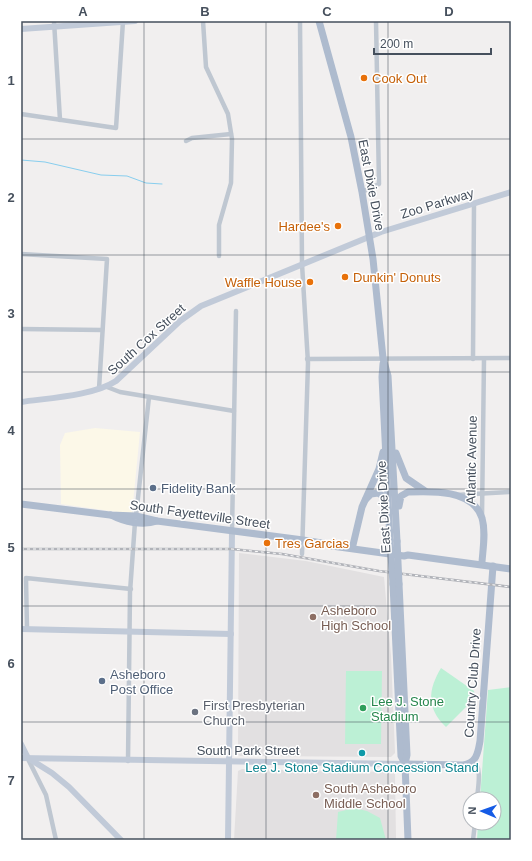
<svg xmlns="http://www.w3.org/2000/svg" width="532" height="861" viewBox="0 0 532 861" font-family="Arial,sans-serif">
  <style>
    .commercial { fill: #fcf8e8 }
    .education { fill: #e2e0e1 }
    .green { fill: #bcf0d5 }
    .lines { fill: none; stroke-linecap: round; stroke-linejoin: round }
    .stream { stroke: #88ceee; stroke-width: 1 }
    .street { stroke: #bfc7d1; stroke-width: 4.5 }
    .secondary { stroke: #c1cad8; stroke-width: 6 }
    .primary { stroke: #aebbce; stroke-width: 7 }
    .rail-casing { stroke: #b1b3b9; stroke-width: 2.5 }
    .rail { stroke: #fff; stroke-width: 1; stroke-dasharray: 3; stroke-linecap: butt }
    .primary-bridge { stroke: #aebbce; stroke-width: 7 }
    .grid { fill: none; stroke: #46505d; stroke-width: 1; stroke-opacity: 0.55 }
    .food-dot { fill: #e8710a; stroke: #fff; stroke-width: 1.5 }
    .service-dot { fill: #5c6f8a; stroke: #fff; stroke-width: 1.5 }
    .education-dot { fill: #8d6e63; stroke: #fff; stroke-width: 1.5 }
    .leisure-dot { fill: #2e9e5b; stroke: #fff; stroke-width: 1.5 }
    .worship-dot { fill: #6b7280; stroke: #fff; stroke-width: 1.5 }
    .culture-dot { fill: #0f9aa8; stroke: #fff; stroke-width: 1.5 }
    .labels { text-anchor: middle; stroke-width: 3; stroke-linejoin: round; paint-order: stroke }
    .food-label { font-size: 13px; fill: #c56008; stroke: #fff; text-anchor: start }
    .street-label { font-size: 13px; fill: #46505d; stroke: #fff }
    .service-label { font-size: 13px; fill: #4e5e75; stroke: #fff; text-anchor: start }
    .education-label { font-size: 13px; fill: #785e54; stroke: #fff; text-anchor: start }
    .leisure-label { font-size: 13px; fill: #27864d; stroke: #fff; text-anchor: start }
    .worship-label { font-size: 13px; fill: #5b616d; stroke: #fff; text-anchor: start }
    .culture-label { font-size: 13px; fill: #0d838f; stroke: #fff }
    .neatline { fill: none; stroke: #46505d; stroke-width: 1.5 }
    .grid-label { font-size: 13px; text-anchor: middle; font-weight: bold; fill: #46505d }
  </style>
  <rect width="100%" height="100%" fill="#f1efef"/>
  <polygon class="commercial" points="95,428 140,432 132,514 61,504 60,445 65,433"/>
  <g class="education">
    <polygon points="239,553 306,561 384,577 391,656 395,753 391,757 240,756 238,754"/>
    <polygon points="242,769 391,772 395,774 396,840 234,840 238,771"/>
  </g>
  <g class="green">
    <path d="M 441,668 L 474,691 L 475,698 L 446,727 C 426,708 428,690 441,668 Z"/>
    <polygon points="346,671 382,671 381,744 345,744"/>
    <polygon points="511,687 511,840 477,840 478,823 494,823 494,799 480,799 488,690"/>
    <polygon points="354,808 367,811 380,818 386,840 336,840 338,812"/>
  </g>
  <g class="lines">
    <polyline class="stream" points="21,160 45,162 101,175 127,176 146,183 162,184"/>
    <g class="street">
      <polyline points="54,21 60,120"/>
      <polyline points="203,21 206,67 228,114 232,139 231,183 219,225 219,256"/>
      <polyline points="300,21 302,264 308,363 302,554"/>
      <polyline points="21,114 116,128 123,21"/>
      <polyline points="186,141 192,138 231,134"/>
      <polyline points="362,192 379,184 376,21"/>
      <polyline points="21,254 107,259 99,389"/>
      <polyline points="21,329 102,330"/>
      <polyline points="307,359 511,358"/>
      <polyline points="473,359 474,204"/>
      <polyline points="107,387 120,392 234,411"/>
      <polyline points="456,495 509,492"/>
      <polyline points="136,516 149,397"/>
      <polyline points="482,517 484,359"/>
      <polyline points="232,532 236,311"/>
      <polyline points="27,629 26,578 131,589"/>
      <polyline points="28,759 46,795 56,840"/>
      <path d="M 474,760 C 482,770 478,786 477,799"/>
      <polyline points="128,761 130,592 135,522"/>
      <polyline points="473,840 475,823"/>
    </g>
    <g class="secondary">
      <polyline points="21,29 135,21"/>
      <path d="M 21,402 C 48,398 93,396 116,381 L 180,321 L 201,306 L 381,232 L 511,192"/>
      <polyline points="21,629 231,634"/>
      <polyline points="21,744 28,758 52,773 69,787 121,840"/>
      <polyline points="21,758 405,764"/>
      <polyline points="228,840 232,532"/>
    </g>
    <g class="primary">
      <polyline points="319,21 351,137 362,192 373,259 383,358 388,376 397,541"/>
      <polyline points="383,364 382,377 390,540"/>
      <polyline points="396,453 406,478 425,491"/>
      <polyline points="366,499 371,494 378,493 383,496 386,506"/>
      <polyline points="21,504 110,515 136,516 157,521 303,540 328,544 332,546 404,556 408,555 511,569"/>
      <path d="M 399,506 L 401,496 L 408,492 C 431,491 473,489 482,518 C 486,532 483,548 482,562"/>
      <path d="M 111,515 C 124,522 143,526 157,521"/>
      <polyline points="353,545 362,507 379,469 383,452"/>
      <polyline points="393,584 401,756 405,764"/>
      <polyline points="399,584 407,755 405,764 408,840"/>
      <path d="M 405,764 L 463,765 C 477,763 478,752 480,741 L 493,566"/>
    </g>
    <g class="rail-casing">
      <polyline id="rail" points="21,549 232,549 282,554 379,571 511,587"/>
    </g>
    <use href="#rail" class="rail"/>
    <g class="primary-bridge">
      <polyline points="390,540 393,584"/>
      <polyline points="397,541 399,584"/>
    </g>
  </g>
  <path class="grid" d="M 144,21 L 144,840M 266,21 L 266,840M 388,21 L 388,840M 21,139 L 511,139M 21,255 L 511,255M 21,372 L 511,372M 21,489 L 511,489M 21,606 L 511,606M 21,722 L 511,722"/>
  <g class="food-dot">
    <circle cx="364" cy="78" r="4"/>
    <circle cx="338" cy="226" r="4"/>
    <circle cx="345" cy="277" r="4"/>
    <circle cx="310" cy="282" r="4"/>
    <circle cx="267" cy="543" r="4"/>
  </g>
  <g class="service-dot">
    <circle cx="153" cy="488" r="4"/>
    <circle cx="102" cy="681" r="4"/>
  </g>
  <g class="education-dot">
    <circle cx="313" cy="617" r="4"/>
    <circle cx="316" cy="795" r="4"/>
  </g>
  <circle class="leisure-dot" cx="363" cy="708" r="4"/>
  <circle class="worship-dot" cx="195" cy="712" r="4"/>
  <circle class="culture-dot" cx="362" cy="753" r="4"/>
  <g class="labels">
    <g class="food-label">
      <text x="372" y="83">Cook Out</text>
      <text x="330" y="231" text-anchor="end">Hardee's</text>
      <text x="353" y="282">Dunkin' Donuts</text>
      <text x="302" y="287" text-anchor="end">Waffle House</text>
      <text x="275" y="548">Tres Garcias</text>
    </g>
    <g class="street-label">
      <text transform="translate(372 185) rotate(79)" y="5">East Dixie Drive</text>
      <text transform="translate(437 203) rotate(-17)" y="5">Zoo Parkway</text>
      <text transform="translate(146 339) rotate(-42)" y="5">South Cox Street</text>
      <text transform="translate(471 460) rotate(-89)" y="5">Atlantic Avenue</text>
      <text transform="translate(383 507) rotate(-93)" y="5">East Dixie Drive</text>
      <text transform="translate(200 514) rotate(8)" y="5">South Fayetteville Street</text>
      <text transform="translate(472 683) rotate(-86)" y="5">Country Club Drive</text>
      <text x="248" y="755">South Park Street</text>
    </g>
    <g class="service-label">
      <text x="161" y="493">Fidelity Bank</text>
      <text x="110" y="679">Asheboro<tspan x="110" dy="15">Post Office</tspan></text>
    </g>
    <g class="education-label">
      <text x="321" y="615">Asheboro<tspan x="321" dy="15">High School</tspan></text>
      <text x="324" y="793">South Asheboro<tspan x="324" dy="15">Middle School</tspan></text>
    </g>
    <g class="leisure-label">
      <text x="371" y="706">Lee J. Stone<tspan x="371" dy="15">Stadium</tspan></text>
    </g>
    <g class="worship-label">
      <text x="203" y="710">First Presbyterian<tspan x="203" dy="15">Church</tspan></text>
    </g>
    <g class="culture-label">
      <text x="362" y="772">Lee J. Stone Stadium Concession Stand</text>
    </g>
  </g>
  <rect width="532" height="861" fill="none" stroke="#ffffff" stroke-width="44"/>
  <g transform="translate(482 811) rotate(272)"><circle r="19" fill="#ffffff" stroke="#b5b9be"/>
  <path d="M0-3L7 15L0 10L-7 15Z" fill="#155be5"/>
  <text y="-6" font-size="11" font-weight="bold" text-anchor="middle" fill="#46505d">N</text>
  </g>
  <path d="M374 48v6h117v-6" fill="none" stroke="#46505d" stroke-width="2"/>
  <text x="380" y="48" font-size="12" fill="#46505d" stroke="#ffffff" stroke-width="3" paint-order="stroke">200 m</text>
  <rect x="22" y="22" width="488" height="817" class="neatline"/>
  <g class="grid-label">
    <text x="83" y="16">A</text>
    <text x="205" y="16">B</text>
    <text x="327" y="16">C</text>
    <text x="449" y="16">D</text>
    <text x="11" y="85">1</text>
    <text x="11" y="202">2</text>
    <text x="11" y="318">3</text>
    <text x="11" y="435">4</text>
    <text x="11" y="552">5</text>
    <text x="11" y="668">6</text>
    <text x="11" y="785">7</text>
  </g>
</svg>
